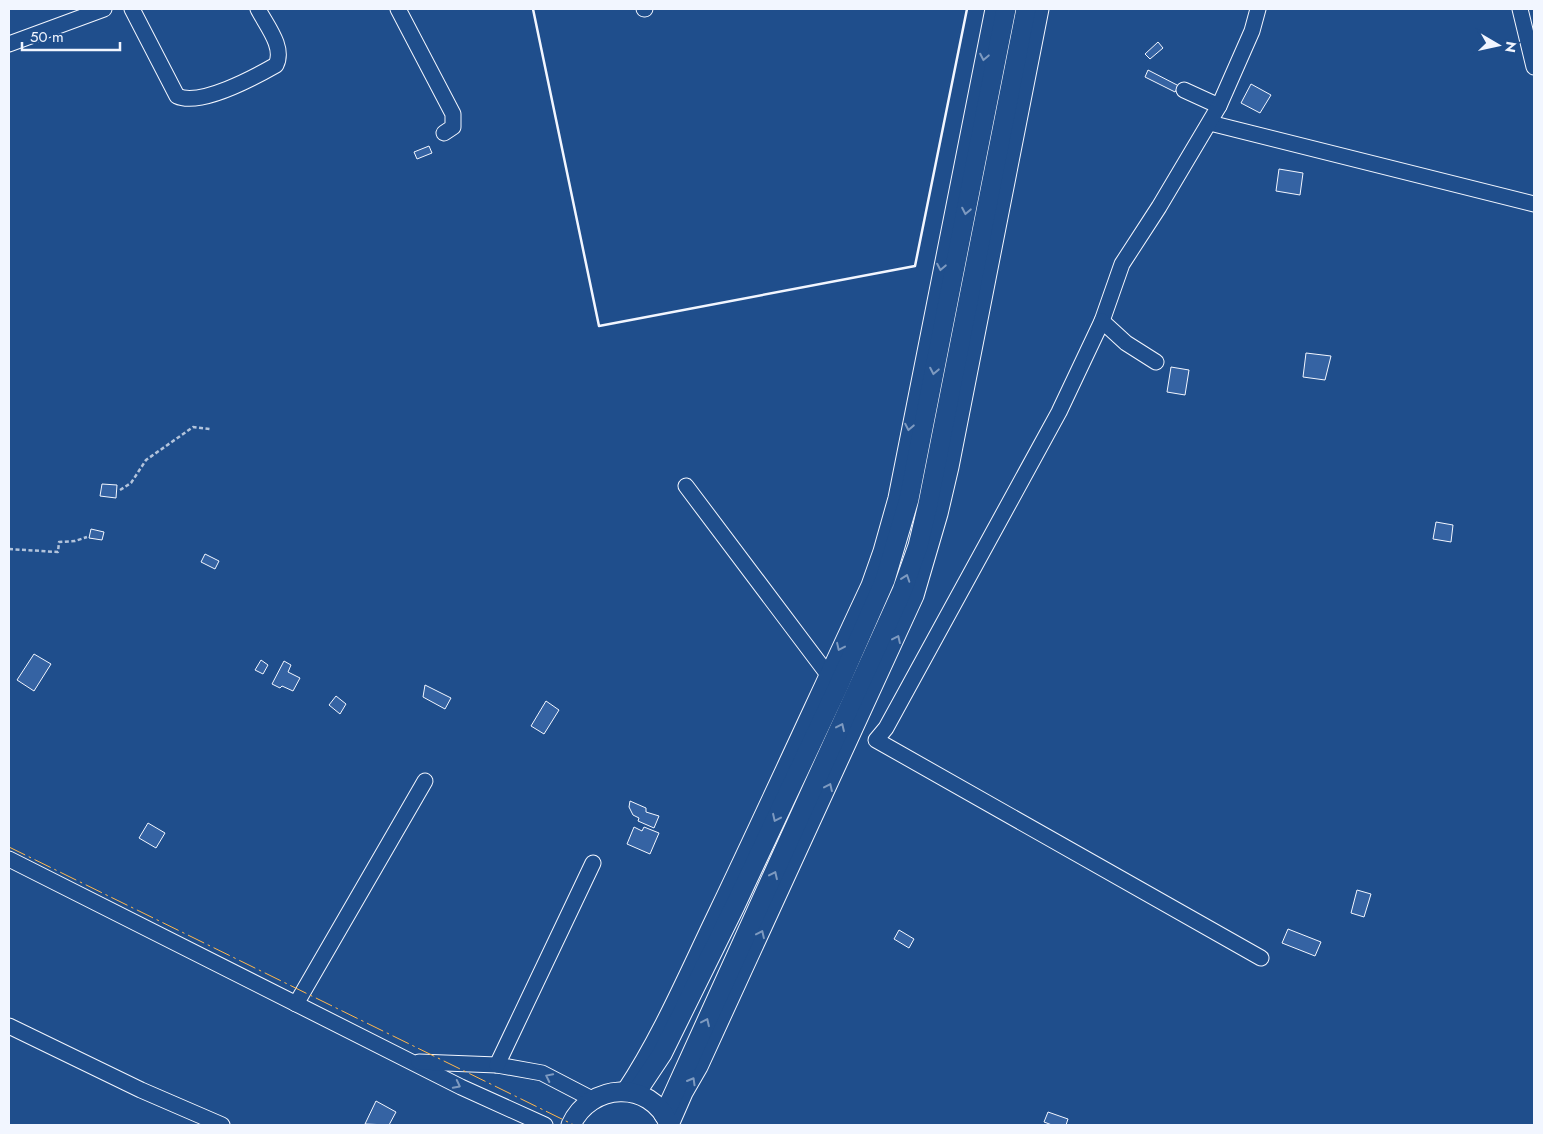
<svg xmlns="http://www.w3.org/2000/svg" width="1543" height="1134" viewBox="0 0 1543 1134" font-family="Jost,sans-serif">
  <style>
    .building { fill: #3563a3; stroke: #f2f6ff }
    .lines { fill: none; stroke-linecap: round; stroke-linejoin: round }
    .minor-casing { stroke: #f2f6ff; stroke-width: 17 }
    .major-casing { stroke: #f2f6ff; stroke-width: 21 }
    .path { stroke: #b3c4dc; stroke-width: 2.5; stroke-dasharray: 4 2.5; stroke-linecap: butt }
    .minor { stroke: #1f4e8c; stroke-width: 15 }
    .major { stroke: #1f4e8c; stroke-width: 19 }
    .wall { stroke: #f2f6ff; stroke-width: 2.5 }
    .power { stroke: #ffb74d; stroke-width: 1; stroke-dasharray: 18 4 2.5 4; stroke-linecap: butt }
    .oneway { stroke: #7e9ac0 }
  </style>
  <rect width="100%" height="100%" fill="#1f4e8c"/>
  <g class="building">
    <polygon points="1158,42 1163,48 1150,59 1145,54"/>
    <polygon points="1148,70 1179,86 1175,92 1145,77"/>
    <polygon points="1251,84 1271,95 1260,113 1241,103"/>
    <polygon points="429,146 432,153 417,159 414,152"/>
    <polygon points="1279,169 1303,173 1300,195 1276,191"/>
    <polygon points="1306,353 1331,356 1325,380 1303,377"/>
    <polygon points="1171,367 1189,370 1185,395 1167,392"/>
    <polygon points="102,484 117,485 116,498 100,496"/>
    <polygon points="1436,522 1453,525 1451,542 1433,539"/>
    <polygon points="91,529 104,532 102,540 89,538"/>
    <polygon points="205,554 219,561 215,569 201,562"/>
    <polygon points="34,654 51,664 34,691 17,680"/>
    <polygon points="261,660 268,665 263,674 255,670"/>
    <polygon points="284,661 291,665 288,672 300,678 293,691 282,686 280,688 272,684"/>
    <polygon points="425,685 451,698 445,709 423,697"/>
    <polygon points="336,696 346,704 340,714 329,705"/>
    <polygon points="546,701 559,710 544,734 531,726"/>
    <polygon points="630,801 646,808 646,812 659,816 654,828 638,821 639,818 633,815 629,807"/>
    <polygon points="148,823 165,833 156,848 139,838"/>
    <polygon points="634,827 642,831 644,827 659,833 650,854 627,844"/>
    <polygon points="1357,890 1371,894 1364,917 1351,913"/>
    <polygon points="1288,929 1321,942 1315,956 1282,943"/>
    <polygon points="899,930 914,939 909,948 894,939"/>
    <polygon points="376,1101 396,1112 389,1125 365,1124"/>
    <polygon points="1048,1112 1068,1119 1066,1125 1052,1125 1044,1122"/>
  </g>
  <g class="lines">
    <g class="minor-casing">
      <g id="minor">
        <path d="M 132,9 L 177,96 C 200,107 255,77 276,65 C 285,47 266,25 258,9"/>
        <polyline points="398,9 453,114 453,127 444,133"/>
        <polyline points="644,9 645,9"/>
        <polyline points="1520,9 1534,67"/>
        <polyline points="9,44 104,9"/>
        <polyline points="1184,90 1219,106"/>
        <polyline points="1210,123 1534,204"/>
        <polyline points="1102,321 1122,264 1159,207 1219,106 1252,31 1258,9"/>
        <polyline points="1156,362 1126,343 1102,321 1059,412 886,728 876,740 1261,958"/>
        <polyline points="686,486 832,680"/>
        <polyline points="9,859 461,1087 545,1125"/>
        <polyline points="296,1004 425,781"/>
        <polyline points="9,1026 141,1090 222,1125"/>
        <polyline points="419,1062 497,1065 542,1073 592,1099"/>
        <polyline points="497,1065 593,863"/>
        <path d="M 624,1091 C 661,1035 687,973 716,913 C 768,804 818,694 869,585 L 881,551 L 896,498 L 993,9"/>
        <polyline points="671,1125 685,1093 700,1067 916,596 940,514 951,467 1041,9"/>
      </g>
    </g>
    <g class="major-casing">
      <g id="major">
        <polyline points="636,1093 662,1054 734,908 838,687 885,580 909,499 1006,9"/>
        <polyline points="664,1115 902,591 918,546 928,504 1026,9"/>
        <path d="M 571,1125 C 590,1083 650,1079 669,1124"/>
      </g>
    </g>
    <g class="path">
      <polyline points="120,490 131,483 146,460 193,427 210,429"/>
      <polyline points="9,549 58,552 59,542 75,541 87,537"/>
    </g>
    <use href="#minor" class="minor"/>
    <use href="#major" class="major"/>
    <polyline class="wall" points="533,9 599,326 915,266 967,9"/>
    <polyline class="power" points="9,847 574,1125"/>
  </g>
  <defs><path id="oneway-chevron" d="M-2-3.5L2.5 0L-2 3.5" fill="none" stroke-width="1.6" stroke-linecap="round" stroke-linejoin="round" transform="scale(1.25)"/></defs>
  <g class="oneway">
    <use href="#oneway-chevron" transform="translate(984 57) rotate(101)"/>
    <use href="#oneway-chevron" transform="translate(966 211) rotate(101)"/>
    <use href="#oneway-chevron" transform="translate(941 267) rotate(101)"/>
    <use href="#oneway-chevron" transform="translate(934 371) rotate(101)"/>
    <use href="#oneway-chevron" transform="translate(909 427) rotate(101)"/>
    <use href="#oneway-chevron" transform="translate(906 578) rotate(-71)"/>
    <use href="#oneway-chevron" transform="translate(897 639) rotate(-65)"/>
    <use href="#oneway-chevron" transform="translate(840 647) rotate(115)"/>
    <use href="#oneway-chevron" transform="translate(841 727) rotate(-65)"/>
    <use href="#oneway-chevron" transform="translate(829 787) rotate(-65)"/>
    <use href="#oneway-chevron" transform="translate(776 818) rotate(115)"/>
    <use href="#oneway-chevron" transform="translate(774 875) rotate(-65)"/>
    <use href="#oneway-chevron" transform="translate(761 934) rotate(-65)"/>
    <use href="#oneway-chevron" transform="translate(706 1022) rotate(-65)"/>
    <use href="#oneway-chevron" transform="translate(549 1077) rotate(-154)"/>
    <use href="#oneway-chevron" transform="translate(692 1081) rotate(-60)"/>
    <use href="#oneway-chevron" transform="translate(457 1085) rotate(27)"/>
  </g>
  <rect width="1543" height="1134" fill="none" stroke="#f2f6ff" stroke-width="20"/>
  <g transform="translate(1498 45) rotate(99)" stroke="#1f4e8c" stroke-width="4" paint-order="stroke">
  <path d="M0-4L9 19L0 12L-9 19Z" fill="#f2f6ff"/>
  <text y="-8" font-size="14" font-weight="bold" text-anchor="middle" fill="#f2f6ff">N</text>
  </g>
  <path d="M22 42v8h98v-8" fill="none" stroke="#f2f6ff" stroke-width="2.5"/>
  <text x="30" y="42" font-size="15" fill="#f2f6ff" stroke="#1f4e8c" stroke-width="4" paint-order="stroke">50 m</text>
</svg>
